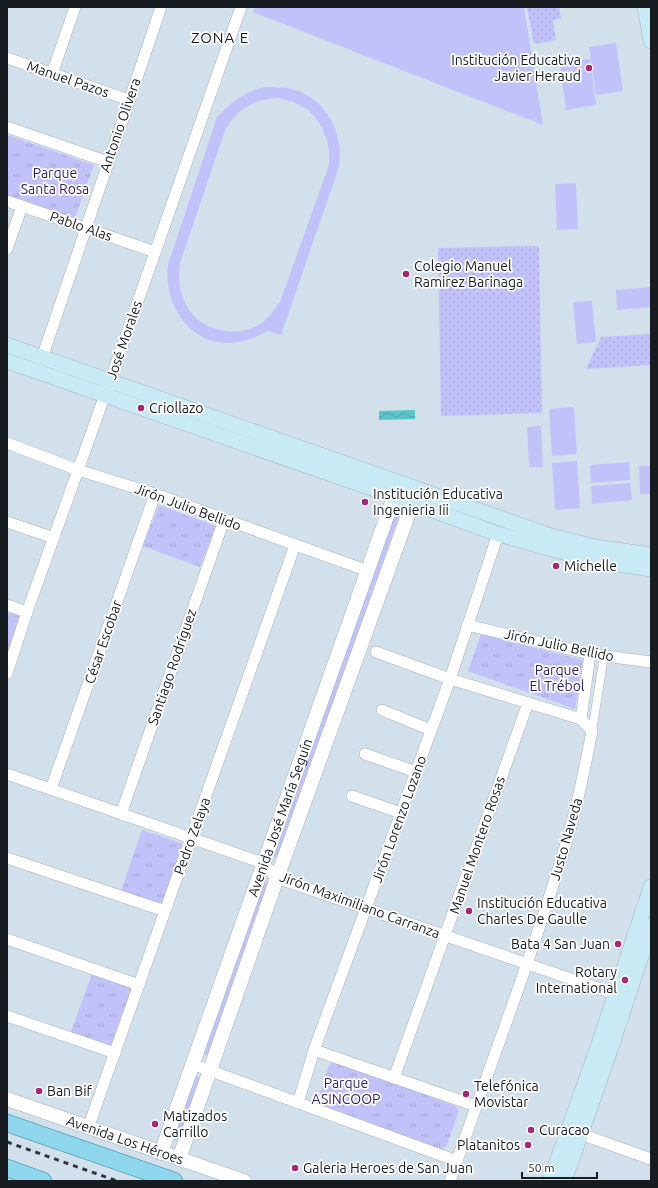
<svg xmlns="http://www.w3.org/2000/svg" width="658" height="1188" viewBox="0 0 658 1188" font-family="Ubuntu,sans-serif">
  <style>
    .grass { fill: #c2c2fa; fill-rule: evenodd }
    .park { fill: url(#park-tufts) }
    .garden { fill: url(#garden-dots) }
    .water { fill: url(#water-waves) }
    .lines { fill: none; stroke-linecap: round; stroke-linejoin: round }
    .pedestrian-casing { stroke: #a6b3be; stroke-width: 9 }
    .minor-casing { stroke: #a6b3be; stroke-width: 12 }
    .tertiary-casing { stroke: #a6b3be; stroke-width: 15 }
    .secondary-casing { stroke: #a6b3be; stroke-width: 16 }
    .primary-casing { stroke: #33839b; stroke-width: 18 }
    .pedestrian { stroke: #fff; stroke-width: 8 }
    .minor { stroke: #fff; stroke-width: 11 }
    .tertiary { stroke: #fff; stroke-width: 14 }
    .secondary { stroke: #c7eaf5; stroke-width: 15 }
    .primary { stroke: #8ed6eb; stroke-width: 17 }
    .rail { stroke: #30373c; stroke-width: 3; stroke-dasharray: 5 5; stroke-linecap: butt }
    .poi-dot { fill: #a72675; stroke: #fff; stroke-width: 1.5 }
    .labels { text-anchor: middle; stroke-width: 3.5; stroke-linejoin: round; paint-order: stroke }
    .poi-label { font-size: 14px; fill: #161c20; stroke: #fff; text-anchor: start }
    .street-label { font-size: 14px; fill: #161c20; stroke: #fff }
    .park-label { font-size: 14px; fill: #2d1e6c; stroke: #fff }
    .neighbourhood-label { font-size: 15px; letter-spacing: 1px; fill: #161c20; stroke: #fff }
  </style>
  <defs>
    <pattern id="park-tufts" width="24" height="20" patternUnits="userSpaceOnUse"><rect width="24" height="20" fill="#c2c2fa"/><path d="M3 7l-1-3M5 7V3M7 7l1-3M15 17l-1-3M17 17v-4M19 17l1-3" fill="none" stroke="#a6a6d6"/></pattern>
    <pattern id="garden-dots" width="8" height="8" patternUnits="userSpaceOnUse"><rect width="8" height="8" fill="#c2c2fa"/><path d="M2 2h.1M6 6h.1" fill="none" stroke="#a6a6d6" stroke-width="1.8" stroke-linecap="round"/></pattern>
    <pattern id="water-waves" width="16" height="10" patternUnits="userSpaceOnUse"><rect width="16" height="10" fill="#59c5cb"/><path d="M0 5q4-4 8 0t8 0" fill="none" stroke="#4da9ae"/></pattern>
  </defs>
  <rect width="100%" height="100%" fill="#d2e0ec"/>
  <g class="grass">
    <polygon points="255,7 524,7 543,125 253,12"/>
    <polygon points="616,43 623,91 596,95 589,47"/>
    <polygon points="590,59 596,105 566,110 560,63"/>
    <path d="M 264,87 C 275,87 285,87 295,90 C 328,100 344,135 339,167 L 281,335 L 268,331 C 256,337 245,342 231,343 C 189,345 163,303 168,265 L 217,117 C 234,100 241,94 264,87 ZM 279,98 L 293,102 L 307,109 L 315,117 L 322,128 L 327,140 L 329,151 L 329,165 L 280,302 C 274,310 268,319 260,324 C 248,332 234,333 221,330 C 189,324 175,294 180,263 L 226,128 C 239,108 254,99 279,98 Z"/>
    <polygon points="576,183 578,229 557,230 555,184"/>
    <polygon points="651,287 651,307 617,310 616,290"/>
    <polygon points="592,301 596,342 577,344 573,302"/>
    <polygon points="574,407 577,454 552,456 549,409"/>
    <polygon points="541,426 543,467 529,467 527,427"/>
    <polygon points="577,461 580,508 555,510 552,463"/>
    <polygon points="629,462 630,480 591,483 590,465"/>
    <polygon points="639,466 651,466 651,494 640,494"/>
    <polygon points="630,483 632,500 592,504 591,486"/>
    <polygon points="396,506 402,508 278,858 270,855"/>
    <polygon points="263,882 270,884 208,1056 201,1053"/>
    <polygon points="195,1075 201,1078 177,1141 171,1139"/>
  </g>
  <g class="park">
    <polygon points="7,135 94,165 75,218 7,195"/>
    <polygon points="159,505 216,526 200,567 143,546"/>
    <polygon points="7,612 21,617 7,655"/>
    <polygon points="481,634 583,660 575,709 468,671"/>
    <polygon points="142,830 184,844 162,905 121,891"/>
    <polygon points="92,974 134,989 112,1049 70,1034"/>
    <polygon points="334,1062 340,1063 455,1106 459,1111 447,1145 441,1150 320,1105 318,1100 329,1065"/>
  </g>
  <g class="garden">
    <polygon points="527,7 559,7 561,18 553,20 556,40 534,44"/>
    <polygon points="539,246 542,413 441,416 438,248"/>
    <polygon points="651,334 651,365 586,369 601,337"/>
  </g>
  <polygon class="water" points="415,410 415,419 379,420 379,411"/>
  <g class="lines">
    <g class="pedestrian-casing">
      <polyline id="pedestrian" points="592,731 604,656"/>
    </g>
    <g class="minor-casing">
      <g id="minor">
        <polyline points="7,58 129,100"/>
        <polyline points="52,74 75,7"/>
        <polyline points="7,127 108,162"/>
        <polyline points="7,201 155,252"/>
        <polyline points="7,249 22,206"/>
        <polyline points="42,358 161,7"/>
        <polyline points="7,443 78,470 155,494 368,571"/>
        <polyline points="7,522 54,538"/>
        <polyline points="7,605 27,612"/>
        <polyline points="467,625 590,654 651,662"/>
        <polyline points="376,652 450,679 581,719"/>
        <polyline points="7,673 27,612 110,381 241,7"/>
        <polyline points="382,710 431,730"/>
        <polyline points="365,754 416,772"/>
        <polyline points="7,774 263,863 277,878 621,996"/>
        <polyline points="51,789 155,494"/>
        <polyline points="352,796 401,813"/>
        <polyline points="121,814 224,520"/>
        <polyline points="7,858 165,911"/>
        <polyline points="7,939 139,985"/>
        <polyline points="7,1016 115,1053"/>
        <polyline points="314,1050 476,1106"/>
        <polyline points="192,1064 457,1161"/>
        <polyline points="394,1078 528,703"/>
        <polyline points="298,1103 314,1050 450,679 498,534"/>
        <polyline points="88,1128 295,545"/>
        <polyline points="575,1132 651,1159"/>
        <path d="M 450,1181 C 489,1067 533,955 567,840 C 578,804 585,767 592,731 L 581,719 L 590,654"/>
      </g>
    </g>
    <g class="tertiary-casing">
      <g id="tertiary">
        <path id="s1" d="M 7,1099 L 244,1181"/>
        <path id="s2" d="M 161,1153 L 398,485"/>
        <polyline points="179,1159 277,878 416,493"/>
      </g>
    </g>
    <g class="secondary-casing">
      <g id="secondary">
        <polyline points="645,7 651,41"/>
        <polyline points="7,345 551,536 595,547 651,555"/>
        <polyline points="7,361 394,496 498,534 592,560 651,569"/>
        <polyline points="550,1181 597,1050 651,887"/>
        <polyline points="564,1181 607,1059 651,926"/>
      </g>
    </g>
    <g class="primary-casing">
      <g id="primary">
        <polyline points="7,1123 174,1181"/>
        <polyline points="7,1168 43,1181"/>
      </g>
    </g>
    <use href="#pedestrian" class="pedestrian"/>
    <use href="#minor" class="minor"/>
    <use href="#tertiary" class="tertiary"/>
    <use href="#secondary" class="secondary"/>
    <use href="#primary" class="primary"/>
    <polyline class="rail" points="7,1142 117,1181"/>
  </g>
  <g class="poi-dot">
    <circle cx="589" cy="68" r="4"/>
    <circle cx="406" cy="274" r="4"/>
    <circle cx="141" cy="408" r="4"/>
    <circle cx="365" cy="502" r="4"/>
    <circle cx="556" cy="566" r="4"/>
    <circle cx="469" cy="911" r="4"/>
    <circle cx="618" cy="944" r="4"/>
    <circle cx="625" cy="980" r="4"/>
    <circle cx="39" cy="1091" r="4"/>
    <circle cx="466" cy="1094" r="4"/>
    <circle cx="155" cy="1124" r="4"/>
    <circle cx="531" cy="1130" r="4"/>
    <circle cx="528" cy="1145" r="4"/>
    <circle cx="295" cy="1168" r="4"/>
  </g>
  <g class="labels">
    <g class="poi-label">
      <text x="581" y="65" text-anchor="end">Institución Educativa<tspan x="581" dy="16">Javier Heraud</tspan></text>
      <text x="414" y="271">Colegio Manuel<tspan x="414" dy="16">Ramirez Barinaga</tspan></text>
      <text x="149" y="413">Criollazo</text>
      <text x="373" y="499">Institución Educativa<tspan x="373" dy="16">Ingenieria Iii</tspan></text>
      <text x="564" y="571">Michelle</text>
      <text x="477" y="908">Institución Educativa<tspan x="477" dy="16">Charles De Gaulle</tspan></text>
      <text x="610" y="949" text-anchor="end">Bata 4 San Juan</text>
      <text x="617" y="977" text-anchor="end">Rotary<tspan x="617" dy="16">International</tspan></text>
      <text x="474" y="1091">Telefónica<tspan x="474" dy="16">Movistar</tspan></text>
      <text x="47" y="1096">Ban Bif</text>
      <text x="163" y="1121">Matizados<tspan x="163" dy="16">Carrillo</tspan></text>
      <text x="539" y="1135">Curacao</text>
      <text x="520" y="1150" text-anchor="end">Platanitos</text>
      <text x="303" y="1173">Galeria Heroes de San Juan</text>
    </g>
    <g class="street-label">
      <text transform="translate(68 79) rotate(19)" y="5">Manuel Pazos</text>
      <text transform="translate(120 125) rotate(-71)" y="5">Antonio Olivera</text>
      <text transform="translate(81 226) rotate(19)" y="5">Pablo Alas</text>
      <text transform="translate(124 340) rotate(-71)" y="5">José Morales</text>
      <text transform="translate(188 507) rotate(20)" y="5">Jirón Julio Bellido</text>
      <text transform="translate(103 642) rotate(-71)" y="5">César Escobar</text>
      <text transform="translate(559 645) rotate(12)" y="5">Jirón Julio Bellido</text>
      <text transform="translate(172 667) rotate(-71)" y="5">Santiago Rodríguez</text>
      <text dy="5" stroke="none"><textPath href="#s2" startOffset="356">Avenida José María Seguín</textPath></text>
      <text transform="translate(399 819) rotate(-70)" y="5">Jirón Lorenzo Lozano</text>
      <text transform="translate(192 836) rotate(-70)" y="5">Pedro Zelaya</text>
      <text transform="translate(566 839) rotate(-74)" y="5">Justo Naveda</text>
      <text transform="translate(477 845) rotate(-71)" y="5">Manuel Montero Rosas</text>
      <text transform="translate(360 905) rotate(20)" y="5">Jirón Maximiliano Carranza</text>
      <text dy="5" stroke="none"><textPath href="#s1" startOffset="125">Avenida Los Héroes</textPath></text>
    </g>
    <g class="park-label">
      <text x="55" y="178">Parque<tspan x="55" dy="16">Santa Rosa</tspan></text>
      <text x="557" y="675">Parque<tspan x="557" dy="16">El Trébol</tspan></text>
      <text x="346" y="1088">Parque<tspan x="346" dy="16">ASINCOOP</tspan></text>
    </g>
    <g class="neighbourhood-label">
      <text x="220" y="43">ZONA E</text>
    </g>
  </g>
  <rect width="658" height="1188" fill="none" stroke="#161c20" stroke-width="16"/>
  <path d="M522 1172v6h75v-6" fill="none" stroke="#161c20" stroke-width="2"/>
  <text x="528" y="1172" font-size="12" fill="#161c20" stroke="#ffffff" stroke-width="3" paint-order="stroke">50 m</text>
</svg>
